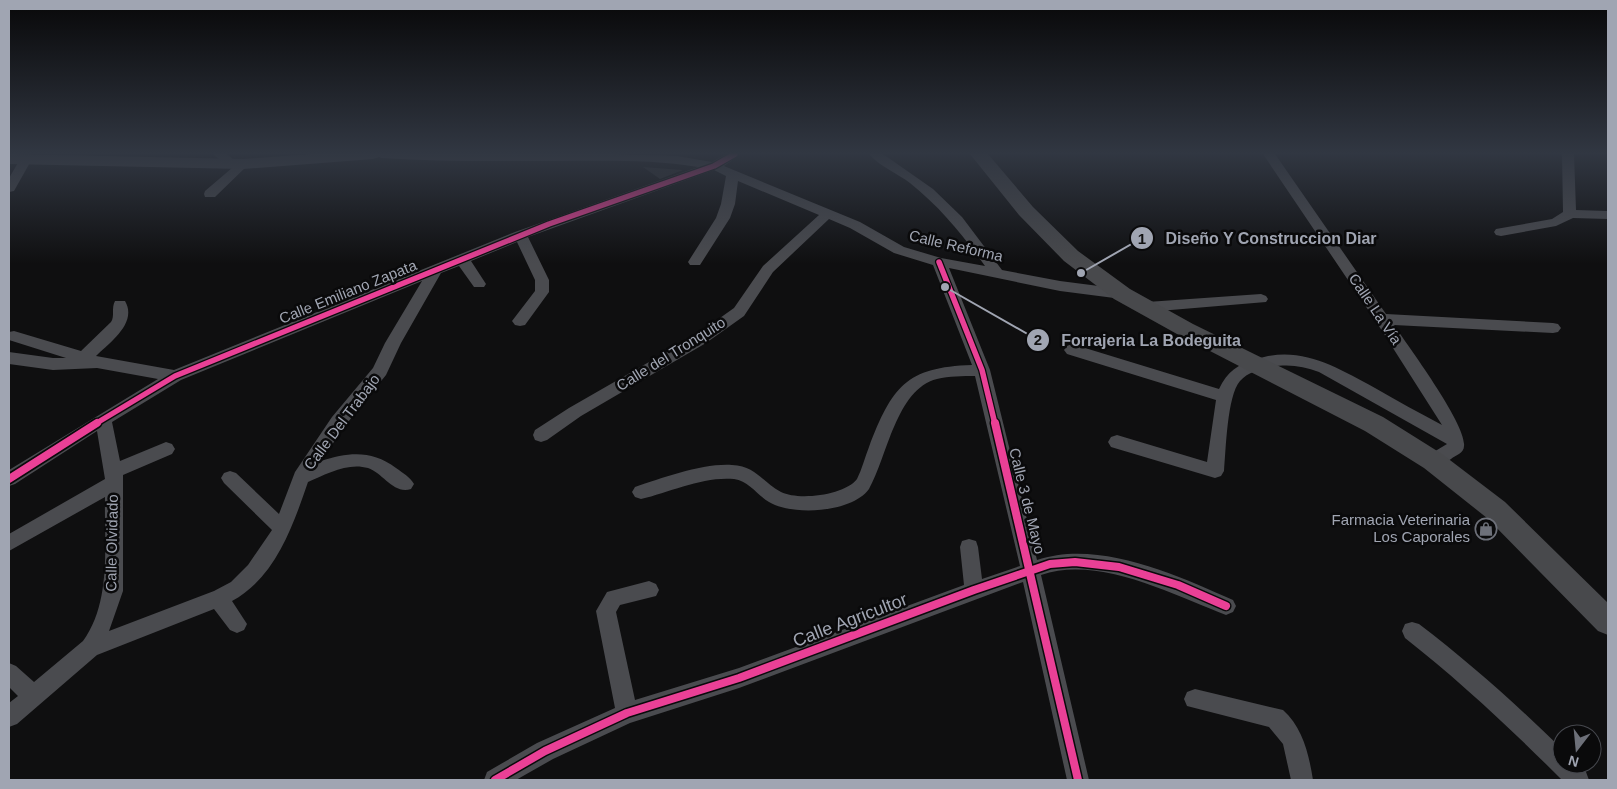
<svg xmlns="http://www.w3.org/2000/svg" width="1617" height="789" viewBox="0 0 1617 789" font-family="Helvetica,sans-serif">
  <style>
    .building { fill: #2d2d2f }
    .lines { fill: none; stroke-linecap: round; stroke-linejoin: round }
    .minor { fill: #4a4b4f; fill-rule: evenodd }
    .tertiary { fill: #4a4b4f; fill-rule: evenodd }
    .secondary { fill: #48494c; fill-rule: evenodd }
    .cycleway-far1-casing { stroke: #0a0a0b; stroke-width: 8 }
    .cycleway-casing { stroke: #0a0a0b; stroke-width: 11 }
    .cycleway-far1 { stroke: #ea4096; stroke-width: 5.5 }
    .cycleway { stroke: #ea4096; stroke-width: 8 }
    .labels { text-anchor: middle; stroke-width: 5; stroke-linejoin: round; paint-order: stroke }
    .street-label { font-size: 15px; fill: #a0a5b2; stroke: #0a0a0b }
    .poi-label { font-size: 15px; fill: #a0a5b2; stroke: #0a0a0b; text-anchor: end }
    .near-street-label { font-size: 18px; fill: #a0a5b2; stroke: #0a0a0b }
    .leader { fill: none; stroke: #a0a5b2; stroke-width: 2 }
    .callout-dot { fill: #a0a5b2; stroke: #0a0a0b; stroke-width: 2 }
    .mark-label { font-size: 15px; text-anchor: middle; font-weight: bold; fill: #111 }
    .callout-label { font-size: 16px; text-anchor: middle; font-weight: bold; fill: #a0a5b2; stroke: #0a0a0b; stroke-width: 5; stroke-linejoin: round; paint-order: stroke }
  </style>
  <rect width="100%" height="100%" fill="#0f0f10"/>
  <polygon class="building" points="643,167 683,170 660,179"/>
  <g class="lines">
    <g class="minor">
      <polygon points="213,154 227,154 237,163 243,160 249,164 215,197 205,197 204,194 205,191 232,168 228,167"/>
      <path d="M 375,154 L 612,154 L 677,156 L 712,162 L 726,154 L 741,154 L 724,166 L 860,222 L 904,247 L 941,258 L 985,266 C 963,235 940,207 910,183 C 898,174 878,165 869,154 L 883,154 L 933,189 L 962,217 L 1002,270 L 1060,281 L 1122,289 L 1127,291 L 1129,294 L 1127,297 L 1122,299 L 1060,291 L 949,268 L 990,370 L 1037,560 C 1098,539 1177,575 1233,600 L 1236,606 L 1233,612 L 1226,615 C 1173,595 1099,555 1041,575 L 1089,780 L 1067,780 L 1023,582 L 739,688 L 630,723 L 553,759 L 516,780 L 484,780 L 487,772 L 537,743 L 615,708 L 596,611 L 607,592 L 649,581 L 656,584 L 659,590 L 656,596 L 620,605 L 616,612 L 635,700 L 739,668 L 964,585 L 960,547 L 962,541 L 969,539 L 976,541 L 978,547 L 982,579 L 1020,566 L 975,376 C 963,376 949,376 937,379 C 896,389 887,458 869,489 C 852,513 792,516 769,502 C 757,495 749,481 734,479 C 704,476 670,492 641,499 L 635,497 L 632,492 L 635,487 C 662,478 703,463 732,465 C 756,466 762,482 781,492 C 799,501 845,495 857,479 C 862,469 865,457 869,447 C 892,387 906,367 972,365 L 933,265 L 894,253 L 850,228 L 829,219 L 773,272 L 744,316 L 706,343 L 581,416 L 547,440 L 541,442 L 535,440 L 533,435 L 535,430 L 569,408 L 696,335 L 734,308 L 763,266 L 819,215 L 738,181 L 735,204 L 730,218 L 700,265 L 690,265 L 688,262 L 716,218 L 721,204 L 726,176 L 714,170 L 528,237 L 549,280 L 549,292 L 525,325 L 520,326 L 515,325 L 512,321 L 535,291 L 535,280 L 517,242 L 471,261 L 486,284 L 484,287 L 474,287 L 459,266 L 441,273 L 401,343 L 386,375 L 344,427 L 321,461 C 349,452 372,450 396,468 C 403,473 410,477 414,484 L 411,489 C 394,495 383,473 368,468 C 348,462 326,474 308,482 C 293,526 275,578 232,601 L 247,624 L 244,630 L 237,633 L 230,630 L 214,609 L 97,655 L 17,724 L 9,727 L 9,703 L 18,696 L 9,687 L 9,663 L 16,666 L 34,682 L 83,641 C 112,601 104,544 105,497 L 9,551 L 9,534 L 105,479 L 97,431 L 15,484 L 9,486 L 9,470 L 158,379 L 97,368 L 53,370 L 9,364 L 9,352 L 53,358 L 66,358 L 9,340 L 9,332 L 14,331 L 81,351 L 111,322 C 115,316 111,308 115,301 L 125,301 C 138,323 109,343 96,356 L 174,370 L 515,232 L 698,167 C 651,159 601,161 553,161 C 496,161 439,162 381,158 ZM 422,281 L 385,343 L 373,368 L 332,417 L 295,472 L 279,514 L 236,473 L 230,471 L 224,473 L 221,478 L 224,483 L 272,530 L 248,565 L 231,582 L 214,591 L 109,631 L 123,591 L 123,475 L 172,454 L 175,449 L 172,444 L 166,442 L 120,461 L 112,422 L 181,380 Z"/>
      <path d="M 1263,154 L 1275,154 L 1386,314 L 1553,323 L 1558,324 L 1561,328 L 1558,332 L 1553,333 L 1394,325 C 1408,346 1467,425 1464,446 C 1464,453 1456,455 1451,459 C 1443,464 1437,469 1427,466 L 1424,461 L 1427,456 L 1447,444 L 1319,372 C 1303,366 1288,364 1271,367 C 1260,369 1248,372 1240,381 C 1227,396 1226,450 1224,471 L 1221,476 L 1215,478 L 1111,447 L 1108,442 L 1111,437 L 1117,435 L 1207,462 L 1216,400 L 1067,354 L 1064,350 L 1067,346 L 1072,344 L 1219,389 C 1227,372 1238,364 1256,359 C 1301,345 1336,367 1375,388 C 1397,401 1420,413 1442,425 L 1377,323 Z"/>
      <polygon points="1562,154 1574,154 1576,210 1608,211 1608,219 1573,218 1556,226 1501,236 1496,235 1494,232 1496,229 1552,219 1563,212"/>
      <polygon points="26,155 32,159 14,191 9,192 9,178 22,156"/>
      <polygon points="1261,294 1266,296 1268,299 1266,302 1147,312 1142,311 1140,307 1142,303 1147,302"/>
      <path d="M 1412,622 L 1419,624 C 1470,663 1516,704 1562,749 L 1562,764 L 1578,764 L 1586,772 L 1589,780 L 1562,780 C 1512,730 1461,682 1405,638 L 1402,631 L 1405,624 Z"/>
      <path d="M 1195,689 L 1283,710 C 1303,728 1309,755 1313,780 L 1291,780 L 1283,744 L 1269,727 L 1187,706 L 1184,699 L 1187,692 Z"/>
    </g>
    <polygon class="tertiary" points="9,154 243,159 312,154 381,154 379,157 373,159 243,169 9,164"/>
    <polygon class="secondary" points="970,154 988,154 1033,207 1078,251 1130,289 1193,324 1383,417 1442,454 1505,502 1608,603 1608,635 1598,631 1487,518 1424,468 1365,431 1177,334 1114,299 1064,261 1019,215"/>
    <g class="cycleway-far1-casing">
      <g id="cycleway-far1">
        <polyline points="939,262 982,370 995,424"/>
        <polyline points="95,424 175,376 549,224 714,166 735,154"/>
      </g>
    </g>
    <g class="cycleway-casing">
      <g id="cycleway">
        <polyline points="995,423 1078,780"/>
        <polyline points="9,479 97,423"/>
        <polyline points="495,780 545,751 627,713 739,678 974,590 1050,564 1075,562 1119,567 1178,585 1226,606"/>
      </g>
    </g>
    <use href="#cycleway-far1" class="cycleway-far1"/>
    <use href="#cycleway" class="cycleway"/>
  </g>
  <linearGradient id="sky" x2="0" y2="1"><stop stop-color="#080809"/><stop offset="0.58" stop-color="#313742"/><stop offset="1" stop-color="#313742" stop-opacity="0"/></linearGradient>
  <rect width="1617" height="264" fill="url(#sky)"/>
  <defs>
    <g id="shop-ring" transform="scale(1.125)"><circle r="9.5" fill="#0a0a0b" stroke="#6d7079" stroke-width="1.5"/><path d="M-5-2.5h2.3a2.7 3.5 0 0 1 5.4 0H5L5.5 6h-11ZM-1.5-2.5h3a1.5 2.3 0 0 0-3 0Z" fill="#6d7079"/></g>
  </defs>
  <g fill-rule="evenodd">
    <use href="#shop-ring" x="1486" y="529"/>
  </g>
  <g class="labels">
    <g class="street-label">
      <text transform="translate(956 246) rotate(13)" y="5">Calle Reforma</text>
      <text transform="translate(348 292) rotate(-22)" y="5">Calle Emiliano Zapata</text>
      <text transform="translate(1375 309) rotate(56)" y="5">Calle La Vía</text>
      <text transform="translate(671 354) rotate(-32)" y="5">Calle del Tronquito</text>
      <text transform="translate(342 422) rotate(-53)" y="5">Calle Del Trabajo</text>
      <text transform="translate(1027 501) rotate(76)" y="5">Calle 3 de Mayo</text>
      <text transform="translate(112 543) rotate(-89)" y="5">Calle Olvidado</text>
    </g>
    <g class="poi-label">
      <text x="1470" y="525">Farmacia Veterinaria<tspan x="1470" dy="17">Los Caporales</tspan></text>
    </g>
    <g class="near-street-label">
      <text transform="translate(850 620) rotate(-21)" y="6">Calle Agricultor</text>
    </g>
  </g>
  <path class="leader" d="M1081 273L1142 238M945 287L1038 340"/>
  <g class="callout-dot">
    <circle cx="1081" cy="273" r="5"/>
    <circle cx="945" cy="287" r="5"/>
    <circle cx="1142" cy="238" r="12"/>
    <circle cx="1038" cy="340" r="12"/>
  </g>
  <g class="mark-label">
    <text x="1142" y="244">1</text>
    <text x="1038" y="345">2</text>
  </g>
  <g class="callout-label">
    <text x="1271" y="244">Diseño Y Construccion Diar</text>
    <text x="1151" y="346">Forrajeria La Bodeguita</text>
  </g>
  <rect width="1617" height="789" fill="none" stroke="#a0a5b2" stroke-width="20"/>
  <g transform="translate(1577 749) rotate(196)"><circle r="24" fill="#0a0a0b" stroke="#46484e"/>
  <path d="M0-4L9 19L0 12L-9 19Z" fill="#6d7079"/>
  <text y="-8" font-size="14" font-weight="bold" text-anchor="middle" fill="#a0a5b2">N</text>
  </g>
</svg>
